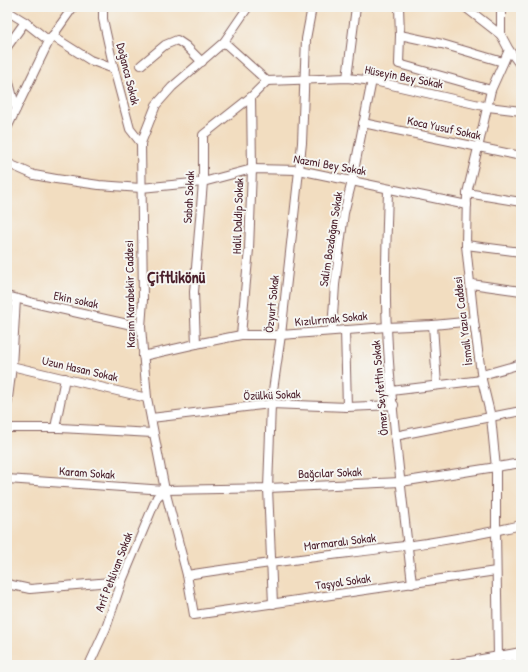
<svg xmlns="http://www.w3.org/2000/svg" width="528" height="672" viewBox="0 0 528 672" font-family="'Patrick Hand',sans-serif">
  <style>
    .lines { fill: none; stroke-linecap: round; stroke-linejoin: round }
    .minor-casing { stroke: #85625f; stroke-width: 10 }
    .major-casing { stroke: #85625f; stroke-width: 12 }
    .minor { stroke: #fff; stroke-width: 8 }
    .major { stroke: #fff; stroke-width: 10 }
    .labels { text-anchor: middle; stroke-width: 4; stroke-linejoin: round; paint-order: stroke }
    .street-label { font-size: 12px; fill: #4a1f2b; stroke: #f6f6f2 }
    .district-label { font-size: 16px; font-weight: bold; fill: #4a1f2b; stroke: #f6f6f2 }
  </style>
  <rect width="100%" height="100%" fill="#f6f6f2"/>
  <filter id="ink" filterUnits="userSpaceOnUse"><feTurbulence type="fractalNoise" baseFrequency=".025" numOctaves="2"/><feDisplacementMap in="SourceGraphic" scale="8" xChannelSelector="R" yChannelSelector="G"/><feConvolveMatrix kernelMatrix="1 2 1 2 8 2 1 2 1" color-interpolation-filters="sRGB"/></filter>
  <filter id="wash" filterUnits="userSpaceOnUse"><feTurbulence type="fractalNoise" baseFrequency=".012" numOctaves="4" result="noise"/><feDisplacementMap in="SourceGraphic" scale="16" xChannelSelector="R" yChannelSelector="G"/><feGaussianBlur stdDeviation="0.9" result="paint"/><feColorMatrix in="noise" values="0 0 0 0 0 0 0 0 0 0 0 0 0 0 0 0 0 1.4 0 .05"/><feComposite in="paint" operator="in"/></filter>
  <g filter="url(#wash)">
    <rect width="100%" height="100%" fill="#f2ddc0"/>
  </g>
  <g filter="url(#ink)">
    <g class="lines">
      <g class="minor-casing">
        <g id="minor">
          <polyline points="103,7 103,19 114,69 130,129 141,143"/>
          <polyline points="248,7 224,42 172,87 156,105 141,143 143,300 141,327 147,398 165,490 187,575 194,615 496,571"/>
          <polyline points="399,7 400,35 399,64 491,90"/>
          <polyline points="465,7 501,35 509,50 491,90 478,148 467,193 466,245 474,321 482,380 491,417 496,468 496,531 498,657"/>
          <polyline points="7,11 25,22 49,41"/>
          <polyline points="400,35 442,44 503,62"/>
          <polyline points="501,35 501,7"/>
          <polyline points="52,36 90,60 114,69"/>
          <polyline points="224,42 267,81 347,78 374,81 488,107 521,111"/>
          <polyline points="7,47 25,22"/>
          <polyline points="509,50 521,66"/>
          <polyline points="141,65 165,45 177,40 186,46 202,62"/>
          <polyline points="7,75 16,109"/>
          <polyline points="347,78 356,7"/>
          <polyline points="363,123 521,156"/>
          <polyline points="7,128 49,41 73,7"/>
          <polyline points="7,163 34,175 56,179 99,185 141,188 203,182 252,169 299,170 467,205"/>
          <path d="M 388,189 C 387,235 384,282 387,328 C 391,414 403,499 412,584"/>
          <polyline points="467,193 521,202"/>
          <polyline points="466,245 521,252"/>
          <polyline points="471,284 521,291"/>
          <polyline points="7,296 38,304 141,327"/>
          <polyline points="433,325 437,385"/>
          <polyline points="345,330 347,407"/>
          <polyline points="332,331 335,285 344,213 352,181 372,80"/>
          <polyline points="241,335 249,249 252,169 251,97"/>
          <polyline points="196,344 194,292 203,182 203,135 251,97 267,81"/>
          <polyline points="143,356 196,344 241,335 281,335 387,327 433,325 474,321"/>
          <polyline points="7,365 147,398"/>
          <polyline points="482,375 521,364"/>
          <polyline points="391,391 482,380"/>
          <polyline points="7,406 12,366 16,299"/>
          <polyline points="151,418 271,404 347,407 394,405"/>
          <polyline points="7,428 60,428 153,433"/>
          <polyline points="55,428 65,378"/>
          <polyline points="395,436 521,411"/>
          <polyline points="7,479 165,490 268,488 401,482 521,463"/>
          <path d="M 187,575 C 232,568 277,562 323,556 C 389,548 456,541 521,525"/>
          <polyline points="7,584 30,589 122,581"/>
          <polyline points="273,604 268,488 271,404 281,335 302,143 306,39 312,7"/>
          <polyline points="89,665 106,628 122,581 157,497 165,490"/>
        </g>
      </g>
      <g class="major-casing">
        <g id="major">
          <polyline points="454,665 521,653"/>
          <polyline points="509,665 521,663"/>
        </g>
      </g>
      <use href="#minor" class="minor"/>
      <use href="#major" class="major"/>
    </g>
  </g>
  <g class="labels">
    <g class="street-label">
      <text transform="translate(128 74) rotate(76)" y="4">Doğanca Sokak</text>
      <text transform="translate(404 77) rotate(11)" y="4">Hüseyin Bey Sokak</text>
      <text transform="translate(444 128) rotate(12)" y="4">Koca Yusuf Sokak</text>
      <text transform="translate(330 165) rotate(10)" y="4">Nazmi Bey Sokak</text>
      <text transform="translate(189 197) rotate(-87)" y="4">Sabah Sokak</text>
      <text transform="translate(238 216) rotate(-88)" y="4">Halil Daldip Sokak</text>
      <text transform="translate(331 239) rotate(-81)" y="4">Salim Bozdoğan Sokak</text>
      <text transform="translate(130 294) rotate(-91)" y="4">Kazım Karabekir Caddesi</text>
      <text transform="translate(76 300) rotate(12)" y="4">Ekin sokak</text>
      <text transform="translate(272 304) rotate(-84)" y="4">Özyurt Sokak</text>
      <text transform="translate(331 319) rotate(-5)" y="4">Kızılırmak Sokak</text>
      <text transform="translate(463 321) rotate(-97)" y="4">İsmail Yazıcı Caddesi</text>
      <text transform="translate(80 369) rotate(13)" y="4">Uzun Hasan Sokak</text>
      <text transform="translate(380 388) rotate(-95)" y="4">Ömer Seyfettin Sokak</text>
      <text transform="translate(272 395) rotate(-2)" y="4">Özülkü Sokak</text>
      <text transform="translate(87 473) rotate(4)" y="4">Karam Sokak</text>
      <text transform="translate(330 473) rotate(-2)" y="4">Bağcılar Sokak</text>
      <text transform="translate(340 542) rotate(-7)" y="4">Marmaralı Sokak</text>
      <text transform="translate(114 572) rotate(-69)" y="4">Arif Pehlivan Sokak</text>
      <text transform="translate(343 582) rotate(-8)" y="4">Taşyol Sokak</text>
    </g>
    <g class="district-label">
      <text x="176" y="283">Çiftlikönü</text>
    </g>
  </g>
  <rect width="528" height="672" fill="none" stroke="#f6f6f2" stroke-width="24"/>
</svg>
